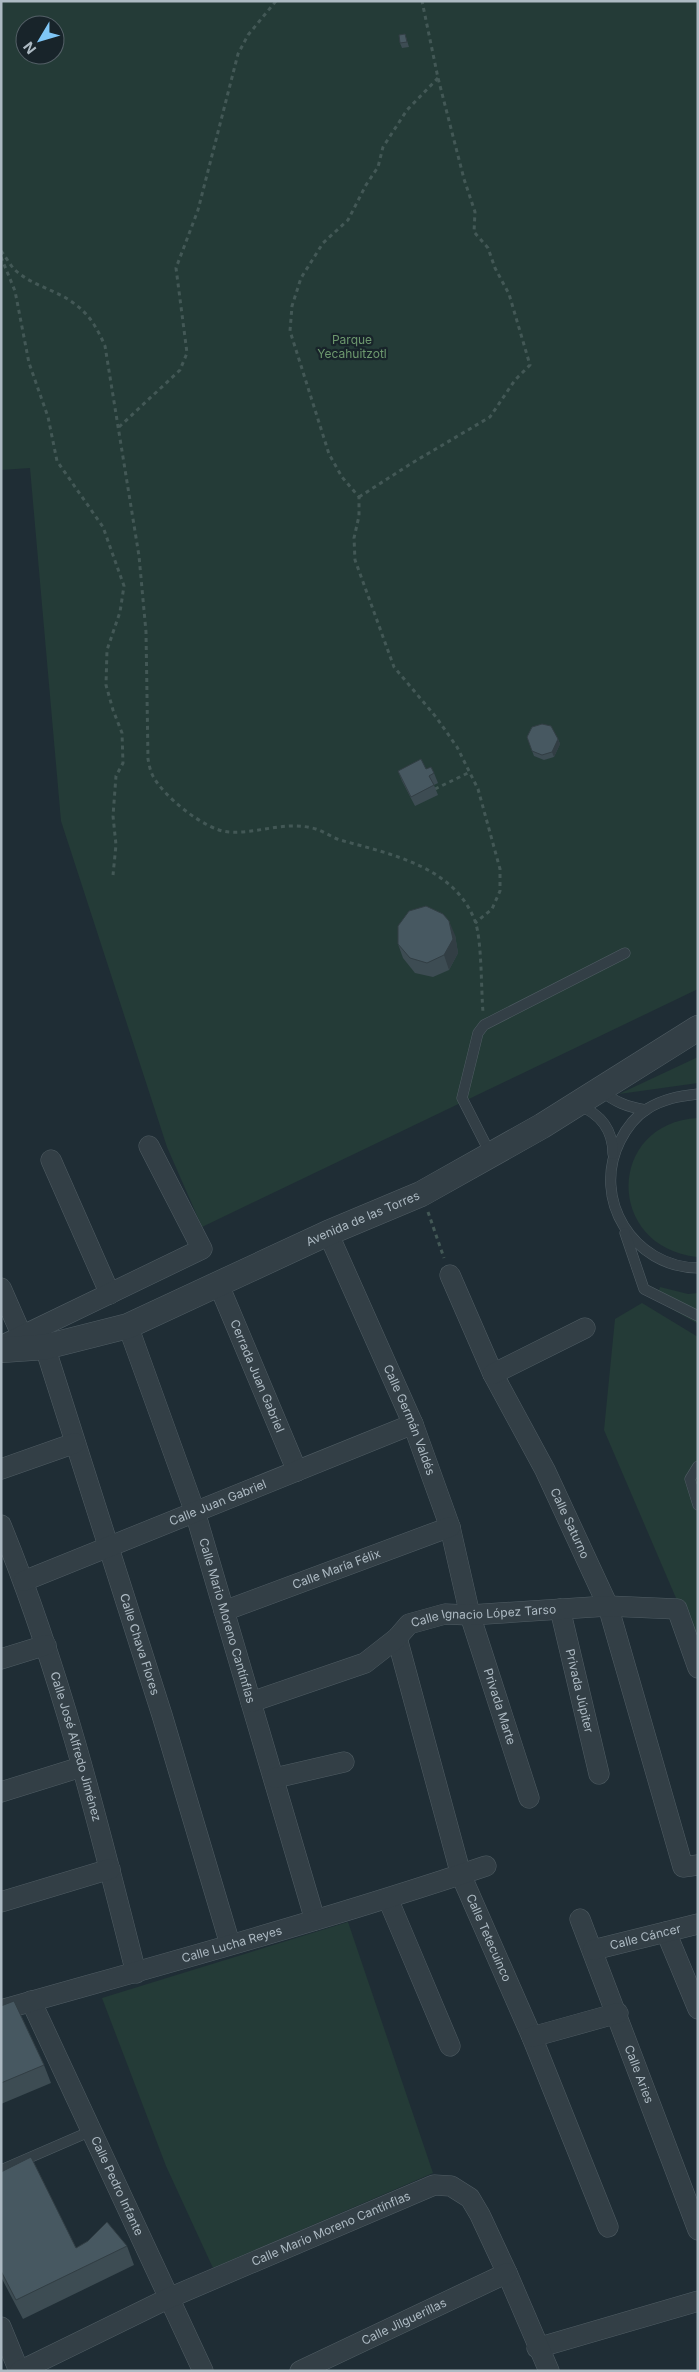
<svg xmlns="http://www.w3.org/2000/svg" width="699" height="2372" viewBox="0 0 699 2372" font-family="Inter,sans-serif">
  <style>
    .green { fill: #243b37; fill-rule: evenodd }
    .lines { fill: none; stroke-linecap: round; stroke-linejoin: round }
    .service-casing { stroke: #505d64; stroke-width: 11 }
    .minor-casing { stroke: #505d64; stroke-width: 21 }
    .tertiary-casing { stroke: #505d64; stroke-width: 26 }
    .path { stroke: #435856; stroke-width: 3; stroke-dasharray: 4 4; stroke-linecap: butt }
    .service { stroke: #333f46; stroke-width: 10 }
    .minor { stroke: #333f46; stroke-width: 20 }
    .tertiary { stroke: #333f46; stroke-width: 25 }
    .wall { fill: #3d4c53 }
    .shaded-wall { fill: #323e44 }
    .building { fill: #475861; stroke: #323e44 }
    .labels { text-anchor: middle; stroke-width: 4.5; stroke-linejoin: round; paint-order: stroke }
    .park-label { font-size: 12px; fill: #6d986e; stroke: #18242a }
    .street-label { font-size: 12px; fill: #adbac3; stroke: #18242a }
  </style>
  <rect width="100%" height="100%" fill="#1f2d35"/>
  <g class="green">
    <path d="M 1,1 L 698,1 L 698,989 L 202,1227 L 167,1147 L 61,821 L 30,468 L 1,470 ZM 25,25 L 55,25 L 55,55 L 25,55 Z"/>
    <polygon points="698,1057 698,1083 619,1094"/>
    <path d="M 698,1118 L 698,1257 L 697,1257 C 605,1247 606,1123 698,1118 Z"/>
    <polygon points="660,1287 688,1294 698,1293 698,1324 656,1300"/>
    <polygon points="642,1303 698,1337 698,1654 682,1612 604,1430 615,1319"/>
    <polygon points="348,1922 433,2173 213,2268 166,2166 102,1998"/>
  </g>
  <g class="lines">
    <g class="service-casing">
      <g id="service">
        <path d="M 600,1090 C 615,1102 627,1107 646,1110"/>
        <path d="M 698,1094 C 679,1096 663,1099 647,1109 C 636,1116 626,1129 620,1141 C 591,1199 633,1267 698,1268"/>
        <path d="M 578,1105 C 601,1114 613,1130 613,1154"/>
        <polyline points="491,1155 462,1098 478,1033 484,1025 625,953"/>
        <polyline points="625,1233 644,1289 698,1316"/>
        <polyline points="698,1466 690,1479 698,1505"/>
        <polyline points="1,2170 91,2131"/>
      </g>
    </g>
    <g class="minor-casing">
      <g id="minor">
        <polyline points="51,1160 110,1294"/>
        <path id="s1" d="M 328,1233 L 413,1424 L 450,1527 L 470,1615 L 529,1798"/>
        <path id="s2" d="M 450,1275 L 493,1374 L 545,1470 L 608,1606 L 683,1867 L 698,1865"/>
        <path id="s3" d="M 218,1283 L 297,1471"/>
        <polyline points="1,1288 22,1336"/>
        <path id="s4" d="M 128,1326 L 195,1512 L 315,1920"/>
        <polyline points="1,1346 202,1249 149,1146"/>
        <path id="s5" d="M 45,1347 L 162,1715 L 230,1944"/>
        <polyline points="493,1374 585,1328"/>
        <polyline points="1,1469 75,1443"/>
        <path id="s6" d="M 1,1525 C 60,1669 98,1822 136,1973"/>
        <path id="s7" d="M 24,1581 L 413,1424"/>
        <path id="s8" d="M 560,1609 L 599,1774"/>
        <path id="s9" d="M 224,1611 L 450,1527"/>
        <path id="s10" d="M 397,1638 L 461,1875 L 532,2037 L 608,2227"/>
        <polyline points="1,1659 46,1645"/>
        <path id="s11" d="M 251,1702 L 365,1663 L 397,1638 L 409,1624 L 445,1614 L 470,1615 L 608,1606 L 677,1609 L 698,1668"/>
        <polyline points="275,1778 344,1762"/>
        <polyline points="1,1792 81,1767"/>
        <polyline points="388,1899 450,2046"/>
        <polyline points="1,1902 110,1869"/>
        <path id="s12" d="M 580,1919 L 698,2230"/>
        <polyline points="666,1932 698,2009"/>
        <path id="s13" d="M 593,1950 L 698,1924"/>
        <path id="s14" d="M 31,2001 L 203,2371"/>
        <path id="s15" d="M 1,2010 C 163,1964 326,1920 486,1866"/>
        <polyline points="532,2037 618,2013"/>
        <polyline points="1,2327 19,2371"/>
        <polyline points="537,2348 698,2301"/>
        <path id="s16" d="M 20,2371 L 169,2298 L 434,2185 L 451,2186 L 470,2198 L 480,2215 L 507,2273 L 549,2371"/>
        <path id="s17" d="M 300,2371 L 507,2273"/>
      </g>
    </g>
    <g class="tertiary-casing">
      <g id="tertiary">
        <path id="s18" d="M 1,1350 L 45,1347 L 128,1326 L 328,1233 L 421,1194 L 542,1126 L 698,1028"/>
      </g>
    </g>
    <g class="path">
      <polyline points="438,78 407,110 383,147 378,167 366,185 348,220 323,243 301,278 292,306 290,331 329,454 342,477 359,497 359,516 354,538 355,560 394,667 436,717 457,747 478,789 500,869 500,891 492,909 475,923"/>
      <path d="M 1,251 C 6,257 10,265 15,270 C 32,286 58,290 76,305 C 90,315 98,330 105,346 L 139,556 L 146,632 L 148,759 C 149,764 150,770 152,774 C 161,795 206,831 229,832 C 257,834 284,821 312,828 C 322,830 331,837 340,840 C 390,854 454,866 475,921 C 482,940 481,990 483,1012"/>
      <polyline points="1,257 15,291 29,363 48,417 57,461 103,527 124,586 120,612 107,650 106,685 113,710 122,733 123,763 116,776 113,816 116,845 113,875"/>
      <polyline points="119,427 180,370 187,353 176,268 198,210 238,54 248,35 276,1"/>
      <polyline points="359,497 412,463 490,417 515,380 530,365 509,294 495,268 488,248 474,232 475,212 464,179 438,78 422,1"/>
      <polyline points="435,789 470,772"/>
      <polyline points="428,1212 444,1258"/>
    </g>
    <use href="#service" class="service"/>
    <use href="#minor" class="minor"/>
    <use href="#tertiary" class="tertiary"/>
  </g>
  <g class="wall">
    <polygon points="405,34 409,47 402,48 400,43"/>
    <polygon points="527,737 558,739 560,744 554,757 544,760 534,756"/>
    <polygon points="426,769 434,773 438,783 434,785 438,795 415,806 402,781 398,771"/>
    <polygon points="455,935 458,953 449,970 433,977 415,973 403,958 398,944"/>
    <polygon points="1,2006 44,2065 51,2083 1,2104"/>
    <polygon points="1,2172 76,2248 127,2246 134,2265 23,2319 1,2277"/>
  </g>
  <g class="shaded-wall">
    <polygon points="558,739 560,744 554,757 552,752"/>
    <polygon points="449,921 455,935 458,953 449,970 444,955"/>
  </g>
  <g class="building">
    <polygon points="405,34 407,42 400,43 399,35"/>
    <polygon points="542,724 551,726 558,739 552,752 542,755 532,751 527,737 532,727"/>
    <polygon points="421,759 426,769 431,767 434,773 429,776 434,785 411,797 398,771"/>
    <polygon points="426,906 443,914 449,921 453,939 444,955 427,963 410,958 398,944 398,926 409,911"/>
    <polygon points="14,2001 44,2065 1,2083 1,2006"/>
    <polygon points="31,2157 76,2248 88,2241 107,2222 127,2246 16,2300 1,2271 1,2172"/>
  </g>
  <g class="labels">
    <g class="park-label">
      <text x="352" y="344">Parque<tspan x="352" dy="14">Yecahuitzotl</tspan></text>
    </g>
    <g class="street-label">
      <text dy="4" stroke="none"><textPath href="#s18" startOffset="388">Avenida de las Torres</textPath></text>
      <text dy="4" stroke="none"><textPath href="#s3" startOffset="101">Cerrada Juan Gabriel</textPath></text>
      <text dy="4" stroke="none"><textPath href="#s1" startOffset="204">Calle Germán Valdés</textPath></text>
      <text dy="4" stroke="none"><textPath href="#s7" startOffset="209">Calle Juan Gabriel</textPath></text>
      <text dy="4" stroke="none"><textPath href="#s2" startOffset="276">Calle Saturno</textPath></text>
      <text dy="4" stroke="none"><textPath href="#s9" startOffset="120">Calle María Félix</textPath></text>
      <text dy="4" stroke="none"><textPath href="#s11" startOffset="255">Calle Ignacio López Tarso</textPath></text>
      <text dy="4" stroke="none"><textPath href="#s4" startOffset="311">Calle Mario Moreno Cantínflas</textPath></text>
      <text dy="4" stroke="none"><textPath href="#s5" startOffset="312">Calle Chava Flores</textPath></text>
      <text dy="4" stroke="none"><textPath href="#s8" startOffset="84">Privada Júpiter</textPath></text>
      <text dy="4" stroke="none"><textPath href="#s1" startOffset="505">Privada Marte</textPath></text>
      <text dy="4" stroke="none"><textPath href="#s6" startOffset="234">Calle José Alfredo Jiménez</textPath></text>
      <text dy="4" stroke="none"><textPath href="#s10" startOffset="314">Calle Tetecuinco</textPath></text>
      <text dy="4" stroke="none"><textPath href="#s13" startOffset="54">Calle Cáncer</textPath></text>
      <text dy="4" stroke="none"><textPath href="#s15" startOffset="240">Calle Lucha Reyes</textPath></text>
      <text dy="4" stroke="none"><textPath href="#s12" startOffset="166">Calle Aries</textPath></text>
      <text dy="4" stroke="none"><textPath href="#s14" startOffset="204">Calle Pedro Infante</textPath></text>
      <text dy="4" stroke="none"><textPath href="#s16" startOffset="342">Calle Mario Moreno Cantínflas</textPath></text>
      <text dy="4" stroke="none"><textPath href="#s17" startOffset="115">Calle Jilguerillas</textPath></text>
    </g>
  </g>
  <rect width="699" height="2372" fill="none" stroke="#adbac3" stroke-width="5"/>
  <g transform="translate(40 40) rotate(232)"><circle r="24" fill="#18242a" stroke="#546067"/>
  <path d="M0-4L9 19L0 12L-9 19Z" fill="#7fc6f6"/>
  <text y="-8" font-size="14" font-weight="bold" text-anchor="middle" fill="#adbac3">N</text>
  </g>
</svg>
